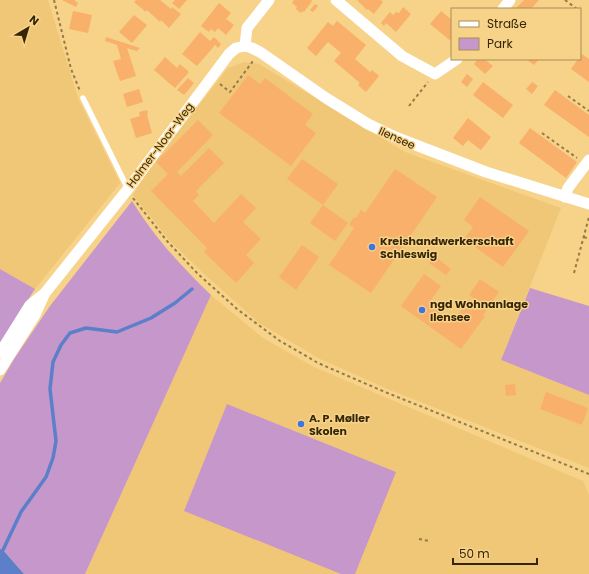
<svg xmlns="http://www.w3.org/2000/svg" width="589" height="574" viewBox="0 0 589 574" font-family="Poppins,sans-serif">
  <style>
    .built { fill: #f0c776 }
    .green { fill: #c697ca }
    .water { fill: #5b7fc9 }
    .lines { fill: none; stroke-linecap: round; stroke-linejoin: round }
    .stream { stroke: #5b7fc9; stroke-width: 3.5 }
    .building { fill: #f8b06b }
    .path { stroke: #947b46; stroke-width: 2; stroke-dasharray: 3 3; stroke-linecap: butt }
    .service { stroke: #fff; stroke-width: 5.5 }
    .minor { stroke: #fff; stroke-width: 11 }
    .poi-dot { fill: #4173e3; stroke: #f7d289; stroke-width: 1.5 }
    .labels { text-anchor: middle; stroke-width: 3; stroke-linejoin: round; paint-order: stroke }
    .street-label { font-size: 11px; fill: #342606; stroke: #f7d289 }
    .poi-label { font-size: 11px; font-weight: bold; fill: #342606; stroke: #f7d289; text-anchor: start }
  </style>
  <rect width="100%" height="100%" fill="#f7d289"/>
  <g class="built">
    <polygon points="0,0 48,0 78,98 120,183 35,289 0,269"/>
    <polygon points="244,62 259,64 405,152 561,208 501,360 589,395 589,468 390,390 320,359 259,323 202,272 169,240 133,195 152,165 228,68"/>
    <polygon points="211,295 263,338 314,367 583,481 589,495 589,574 85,574"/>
  </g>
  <g class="green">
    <path d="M 132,201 C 155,238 180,265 211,295 L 85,574 L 24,574 L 3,550 L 0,549 L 0,383 L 14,359 L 50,306 Z"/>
    <polygon points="0,269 35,289 0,343"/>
    <polygon points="530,288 589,306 589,395 501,360"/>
    <polygon points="227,404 396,472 355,574 341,574 184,511"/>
  </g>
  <polygon class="water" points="0,549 3,550 24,574 0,574"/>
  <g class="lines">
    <polyline class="stream" points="3,550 21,512 46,477 53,458 56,441 50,389 53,362 61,345 70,333 86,328 117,332 151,318 175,303 192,289"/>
  </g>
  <g class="building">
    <polygon points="62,0 75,0 75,1 78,3 76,7"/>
    <polygon points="136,0 160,0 171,9 172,7 181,14 169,28 161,20 160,22 147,10 146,12 134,2"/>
    <polygon points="175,0 187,0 179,9 172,3"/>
    <polygon points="294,0 311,0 312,1 304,12 302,11 301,13 296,9 297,7 292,3"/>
    <polygon points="357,0 381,0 383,2 374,14 368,9 367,10"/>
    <polygon points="524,0 539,0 531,9 515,9"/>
    <polygon points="219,3 231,13 226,19 234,25 226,35 218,28 215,32 211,29 209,32 201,26"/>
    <polygon points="315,4 318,6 313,12 310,10"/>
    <polygon points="403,7 411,14 396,32 386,23 384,26 381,23 390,12 393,15 396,12 399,13"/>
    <polygon points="73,11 92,15 88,33 69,29"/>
    <polygon points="441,11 452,20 452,42 430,24"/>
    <polygon points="134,15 147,25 132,43 119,32"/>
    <polygon points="337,21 366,45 355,59 370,72 372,70 379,76 366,92 358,85 360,83 334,61 341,53 328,42 316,56 307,48 328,22 333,26"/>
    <polygon points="200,32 210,41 214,37 221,44 218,48 215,45 197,66 182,54"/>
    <polygon points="106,37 140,48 137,51 127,48 136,76 120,81 113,61 121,59 117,45 105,41"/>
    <polygon points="582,54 589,59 589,82 571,69 578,59 580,59"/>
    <polygon points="165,57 177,68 180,64 189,72 175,88 154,70"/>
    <polygon points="478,59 484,59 493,66 485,74 474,64"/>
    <polygon points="526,59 539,59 534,65"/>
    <polygon points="467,74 473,79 467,87 461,82"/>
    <polygon points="248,75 260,84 265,78 313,114 305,125 316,133 291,166 219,113"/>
    <polygon points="188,78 194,83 184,95 177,90"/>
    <polygon points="483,82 513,105 503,118 473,95"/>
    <polygon points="532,82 538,86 532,94 526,89"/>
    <polygon points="139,89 143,102 127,107 123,94"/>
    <polygon points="555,90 589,115 589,137 544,105"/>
    <polygon points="147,110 148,113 147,114 152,133 136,138 130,119 140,116 139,112"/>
    <polygon points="468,118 491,137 481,150 468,140 463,146 453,138"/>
    <polygon points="198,120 213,135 177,172 181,176 209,148 224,163 196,191 199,195 193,201 214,223 241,194 256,208 243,222 261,239 246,255 254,263 236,283 204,252 207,248 151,191 168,174 156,162"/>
    <polygon points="530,128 577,162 566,178 519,143"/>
    <polygon points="302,159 338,184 323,205 287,179"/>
    <polygon points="395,169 437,197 371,293 329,265 354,228 349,225 354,217 356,218 361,210 365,213"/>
    <polygon points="480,197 529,231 503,267 464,239 473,227 464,220"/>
    <polygon points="323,205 348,223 335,241 310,223"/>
    <polygon points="302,245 319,257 296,290 279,277"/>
    <polygon points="434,256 451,269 446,275 429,263"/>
    <polygon points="424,274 441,286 428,304 453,322 469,299 474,303 476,300 469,295 480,279 499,292 483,315 485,316 461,349 401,306"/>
    <polygon points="515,384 516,395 506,396 505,385"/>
    <polygon points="546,392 588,408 582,425 540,409"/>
  </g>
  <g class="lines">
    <g class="path">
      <polyline points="54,0 71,69 80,91"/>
      <polyline points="565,0 577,9"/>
      <polyline points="220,84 230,92 253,61"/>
      <polyline points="568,96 589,111"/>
      <polyline points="409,106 428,82"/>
      <polyline points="542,133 577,158"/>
      <polyline points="133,198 167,241 198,274 237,309 280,341 318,363 385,392 589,474"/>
      <polyline points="584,237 589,239"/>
      <polyline points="574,273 589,217"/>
      <polyline points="419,539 429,541"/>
    </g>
    <polyline class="service" points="83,98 128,189"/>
    <g class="minor">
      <polyline points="336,0 402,56 435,74 457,59"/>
      <polyline points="503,9 510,0"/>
      <polyline points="245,46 247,28 269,0"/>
      <polyline points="565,197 568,188 589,160"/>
      <polyline points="0,353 30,305 45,293 128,189 229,54 236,48 245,46 252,48 260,52 326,98 368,124 395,137 486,172 589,204"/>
      <polyline points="0,370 35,315 44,295"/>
    </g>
  </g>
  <g class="poi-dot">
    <circle cx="372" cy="247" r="4"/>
    <circle cx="422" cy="310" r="4"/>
    <circle cx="301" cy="424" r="4"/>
  </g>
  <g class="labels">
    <g class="street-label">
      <text transform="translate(397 138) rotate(24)" y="4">Ilensee</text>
      <text transform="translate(160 145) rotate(-53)" y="4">Holmer-Noor-Weg</text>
    </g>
    <g class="poi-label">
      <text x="380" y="245">Kreishandwerkerschaft<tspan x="380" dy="13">Schleswig</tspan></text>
      <text x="430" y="308">ngd Wohnanlage<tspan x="430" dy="13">Ilensee</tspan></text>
      <text x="309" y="422">A. P. Møller<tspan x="309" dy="13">Skolen</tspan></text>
    </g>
  </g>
  <rect x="451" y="8" width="130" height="52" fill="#f7d289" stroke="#a98d55"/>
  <rect x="459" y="21" width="20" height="6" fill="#ffffff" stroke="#a98d55"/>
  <text x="487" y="28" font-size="12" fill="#342606">Straße</text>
  <rect x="459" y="38" width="20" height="12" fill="#c697ca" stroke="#a98d55"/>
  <text x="487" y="48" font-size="12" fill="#342606">Park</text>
  <g transform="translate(28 28) rotate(38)" stroke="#f7d289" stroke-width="3" paint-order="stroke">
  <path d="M0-3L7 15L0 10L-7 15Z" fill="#342606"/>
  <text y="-6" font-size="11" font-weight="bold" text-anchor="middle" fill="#342606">N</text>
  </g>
  <path d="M453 558v6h84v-6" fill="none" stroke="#342606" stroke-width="2"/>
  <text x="459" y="558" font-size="12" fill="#342606" stroke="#f7d289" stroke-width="3" paint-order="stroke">50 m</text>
</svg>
